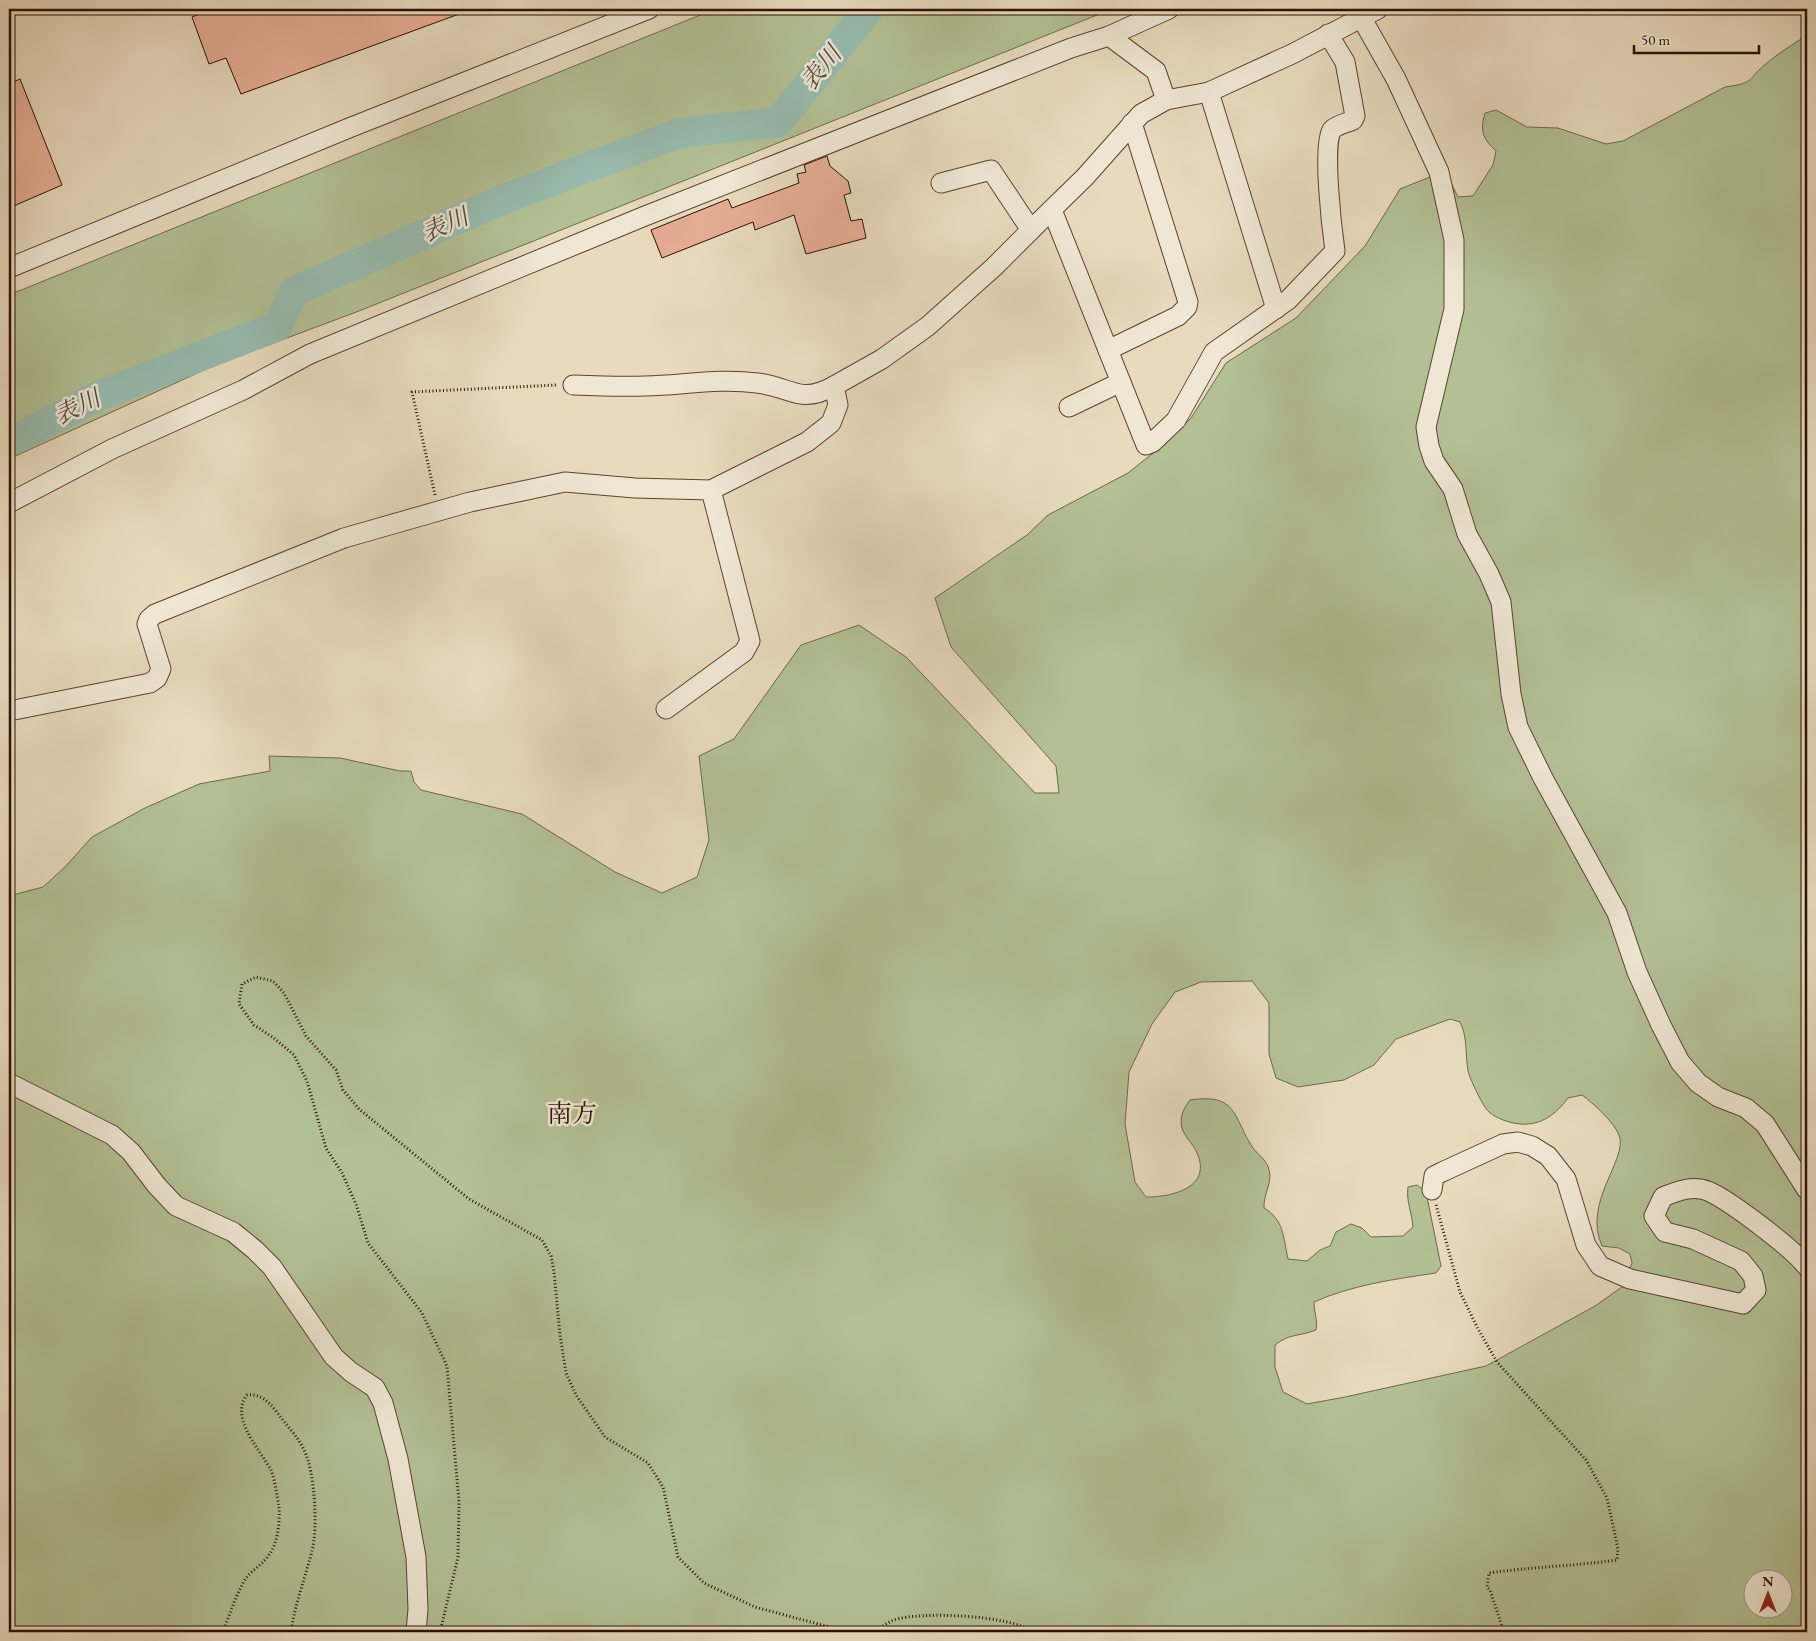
<svg xmlns="http://www.w3.org/2000/svg" width="1816" height="1641" viewBox="0 0 1816 1641" font-family="'EB Garamond','Noto Serif JP',serif">
  <style>
    .green { fill: #b2c094; stroke: #6f684c; fill-rule: evenodd }
    .lines { fill: none; stroke-linecap: round; stroke-linejoin: round }
    .river { stroke: #97bbae; stroke-width: 30 }
    .building { fill: #e5ad94; stroke: #2c1105 }
    .minor-casing { stroke: #5b4333; stroke-width: 21 }
    .path { stroke: #2c1105; stroke-width: 3; stroke-dasharray: 1 2.5; stroke-linecap: butt }
    .minor { stroke: #efe7d4; stroke-width: 19 }
    .labels { text-anchor: middle; stroke-width: 5; stroke-linejoin: round; paint-order: stroke }
    .water-label { font-size: 24px; font-style: italic; fill: #514c40; stroke: #efe7d4 }
    .quarter-label { font-size: 25px; fill: #2c1105; stroke: #efe7d4 }
  </style>
  <rect width="100%" height="100%" fill="#e7dabd"/>
  <filter id="stains"><feTurbulence type="fractalNoise" baseFrequency=".004" numOctaves="4"/><feColorMatrix values="0 0 0 0 .2 0 0 0 0 .09 0 0 0 0 .02 0 0 0 .5 -.17"/></filter>
  <radialGradient id="worn" r=".72"><stop offset=".6" stop-color="#630" stop-opacity="0"/><stop offset="1" stop-color="#630" stop-opacity=".3"/></radialGradient>
  <g class="green">
    <polygon points="715,9 1112,9 359,311 215,365 9,459 9,295"/>
    <path d="M 1807,35 L 1807,1632 L 9,1632 L 9,896 L 43,887 L 65,867 L 92,837 L 145,808 L 199,784 L 270,771 L 269,756 L 340,758 L 400,771 L 411,771 L 414,782 L 421,790 L 522,814 L 615,872 L 662,893 L 697,877 L 709,840 L 699,756 L 734,739 L 801,645 L 859,625 L 906,657 L 1035,793 L 1059,793 L 1056,766 L 951,647 L 935,598 L 1027,535 L 1048,515 L 1128,473 L 1167,442 L 1191,418 L 1226,363 L 1296,318 L 1365,246 L 1400,189 L 1445,171 L 1458,197 L 1473,196 L 1493,165 L 1496,151 C 1482,138 1480,130 1485,113 L 1496,110 L 1527,127 L 1558,128 L 1606,144 L 1623,141 L 1725,87 C 1756,83 1747,79 1768,62 C 1780,52 1794,44 1807,35 ZM 1252,981 L 1269,1003 L 1269,1054 L 1276,1078 L 1298,1087 L 1344,1080 L 1374,1065 L 1396,1039 L 1450,1019 L 1460,1022 C 1468,1038 1465,1054 1468,1071 C 1470,1079 1483,1107 1489,1112 C 1497,1119 1510,1123 1520,1124 C 1541,1126 1556,1114 1568,1098 L 1582,1095 C 1593,1103 1614,1122 1619,1135 C 1629,1158 1582,1202 1602,1246 L 1619,1248 L 1630,1254 L 1632,1263 L 1622,1287 L 1595,1306 L 1486,1366 L 1345,1397 L 1307,1404 L 1283,1392 L 1275,1367 L 1275,1345 C 1290,1333 1298,1337 1316,1330 C 1318,1320 1314,1313 1314,1302 C 1352,1285 1395,1279 1436,1273 L 1441,1266 L 1426,1192 L 1417,1185 L 1408,1187 C 1406,1201 1412,1213 1413,1227 L 1403,1236 L 1371,1237 L 1362,1228 L 1351,1224 L 1336,1232 L 1330,1246 L 1320,1250 L 1307,1261 L 1288,1259 C 1283,1236 1284,1220 1264,1208 C 1263,1195 1273,1181 1269,1170 C 1267,1160 1259,1156 1253,1148 C 1232,1116 1238,1093 1190,1100 C 1184,1108 1179,1117 1182,1128 C 1184,1136 1193,1144 1196,1151 C 1214,1187 1173,1197 1146,1197 L 1135,1182 L 1125,1124 L 1129,1072 L 1152,1024 L 1175,992 L 1201,982 ZM 1754,1578 L 1784,1578 L 1784,1608 L 1754,1608 Z"/>
  </g>
  <g class="lines">
    <polyline class="river" points="9,442 98,396 278,326 293,292 504,199 679,133 778,122 869,9"/>
  </g>
  <g class="building">
    <polygon points="212,9 470,9 470,10 241,94 226,58 209,64 192,17"/>
    <polygon points="20,79 62,185 9,208 9,84"/>
    <polygon points="827,156 830,166 848,181 851,193 844,195 851,221 862,219 866,238 806,254 794,215 755,230 753,222 662,258 651,230 728,199 732,208 799,183 797,174 806,172 804,165"/>
  </g>
  <g class="lines">
    <g class="minor-casing">
      <g id="minor">
        <polyline points="1361,17 1396,79 1439,172 1454,240 1454,309 1426,427 1429,446 1434,461 1453,489 1467,534 1489,574 1501,602 1511,694 1518,727 1543,778 1617,913 1637,972 1661,1025 1680,1062 1698,1083 1718,1097 1746,1108 1765,1124 1807,1190"/>
        <polyline points="1109,36 1156,71 1166,100"/>
        <polyline points="1209,92 1276,309"/>
        <polyline points="941,183 991,170 1031,230"/>
        <path d="M 1052,210 L 1146,445 L 1153,442 L 1176,420 L 1214,352 L 1288,300 L 1335,251 C 1332,230 1322,145 1332,130 C 1336,125 1347,123 1353,120 L 1355,116 L 1345,62 L 1328,34"/>
        <polyline points="9,268 349,128 649,9"/>
        <polyline points="1108,350 1178,316 1187,307 1188,302 1132,123"/>
        <path d="M 573,385 C 597,386 622,387 646,386 C 683,385 720,378 757,383 C 792,387 799,405 834,386"/>
        <polyline points="1069,407 1121,382"/>
        <polyline points="9,503 112,449 243,390 310,354 645,216 1071,48 1109,36 1169,9"/>
        <polyline points="666,709 744,652 750,641 711,490"/>
        <polyline points="9,711 150,683 157,678 161,669 147,624 149,619 155,614 344,538 470,502 565,482 635,488 711,490 807,442 831,423 838,405 834,386 882,359 928,326 994,267 1043,218 1085,177 1141,114 1166,100 1209,92 1292,54 1378,9"/>
        <polyline points="9,1083 112,1135 131,1152 157,1186 176,1206 233,1232 255,1250 272,1267 334,1357 351,1372 375,1388 383,1403 398,1459 416,1557 418,1609 416,1632"/>
        <path d="M 1432,1190 L 1434,1176 L 1442,1172 L 1503,1144 L 1518,1142 L 1532,1146 L 1548,1156 L 1566,1179 L 1586,1245 L 1600,1266 L 1630,1279 L 1743,1304 L 1756,1290 L 1753,1276 L 1741,1261 L 1693,1239 L 1665,1232 L 1654,1216 L 1663,1197 C 1677,1191 1693,1185 1708,1191 C 1729,1200 1794,1249 1807,1267"/>
      </g>
    </g>
    <g class="path">
      <polyline points="435,495 412,392 556,385"/>
      <path d="M 1436,1205 L 1460,1292 L 1478,1329 L 1497,1362 L 1586,1460 L 1607,1498 L 1618,1549 L 1617,1560 C 1574,1566 1531,1567 1489,1573 L 1487,1587 L 1490,1590 L 1504,1632"/>
      <path d="M 223,1632 C 229,1616 235,1598 243,1583 C 250,1570 262,1566 269,1555 C 278,1543 280,1522 279,1507 C 277,1496 275,1480 271,1470 C 260,1450 229,1417 247,1395 C 264,1393 273,1407 282,1419 C 290,1429 299,1439 304,1450 C 315,1471 318,1529 312,1551 C 305,1579 295,1603 291,1632"/>
      <polyline points="440,1632 458,1557 459,1502 447,1366 422,1313 368,1243 356,1204 342,1173 326,1148 307,1081 294,1055 274,1038 254,1025 239,1004 242,984 256,977 273,981 284,993 306,1036 336,1070 343,1090 359,1109 469,1199 542,1240 551,1256 554,1272 560,1335 566,1373 576,1395 605,1437 648,1463 663,1487 678,1557 704,1583 755,1607 848,1632"/>
      <path d="M 870,1632 C 879,1630 886,1623 894,1620 C 920,1611 1011,1615 1033,1632"/>
    </g>
    <use href="#minor" class="minor"/>
  </g>
  <g class="labels">
    <g class="water-label">
      <text transform="translate(821 68) rotate(-51)" y="8">表川</text>
      <text transform="translate(445 225) rotate(-24)" y="8">表川</text>
      <text transform="translate(77 407) rotate(-26)" y="8">表川</text>
    </g>
    <g class="quarter-label">
      <text x="572" y="1122">南方</text>
    </g>
  </g>
  <rect width="1816" height="1641" fill="none" stroke="#e7dabd" stroke-width="30"/>
  <rect x="10" y="10" width="1796" height="1621" fill="none" stroke="#2c1105" stroke-width="2.5"/>
  <rect x="15" y="15" width="1786" height="1611" fill="none" stroke="#2c1105"/>
  <g transform="translate(1768 1594)"><circle r="24" fill="#efe7d4" stroke="#a19181"/>
  <path d="M0-4L9 19L0 12L-9 19Z" fill="#8f2418"/>
  <text y="-8" font-size="14" font-weight="bold" text-anchor="middle" fill="#2c1105">N</text>
  </g>
  <path d="M1634 45v8h125v-8" fill="none" stroke="#2c1105" stroke-width="2.5"/>
  <text x="1641" y="45" font-size="15" fill="#2c1105" stroke="#efe7d4" stroke-width="4" paint-order="stroke">50 m</text>
  <rect width="100%" height="100%" filter="url(#stains)"/>
  <rect width="100%" height="100%" fill="url(#worn)"/>
</svg>
